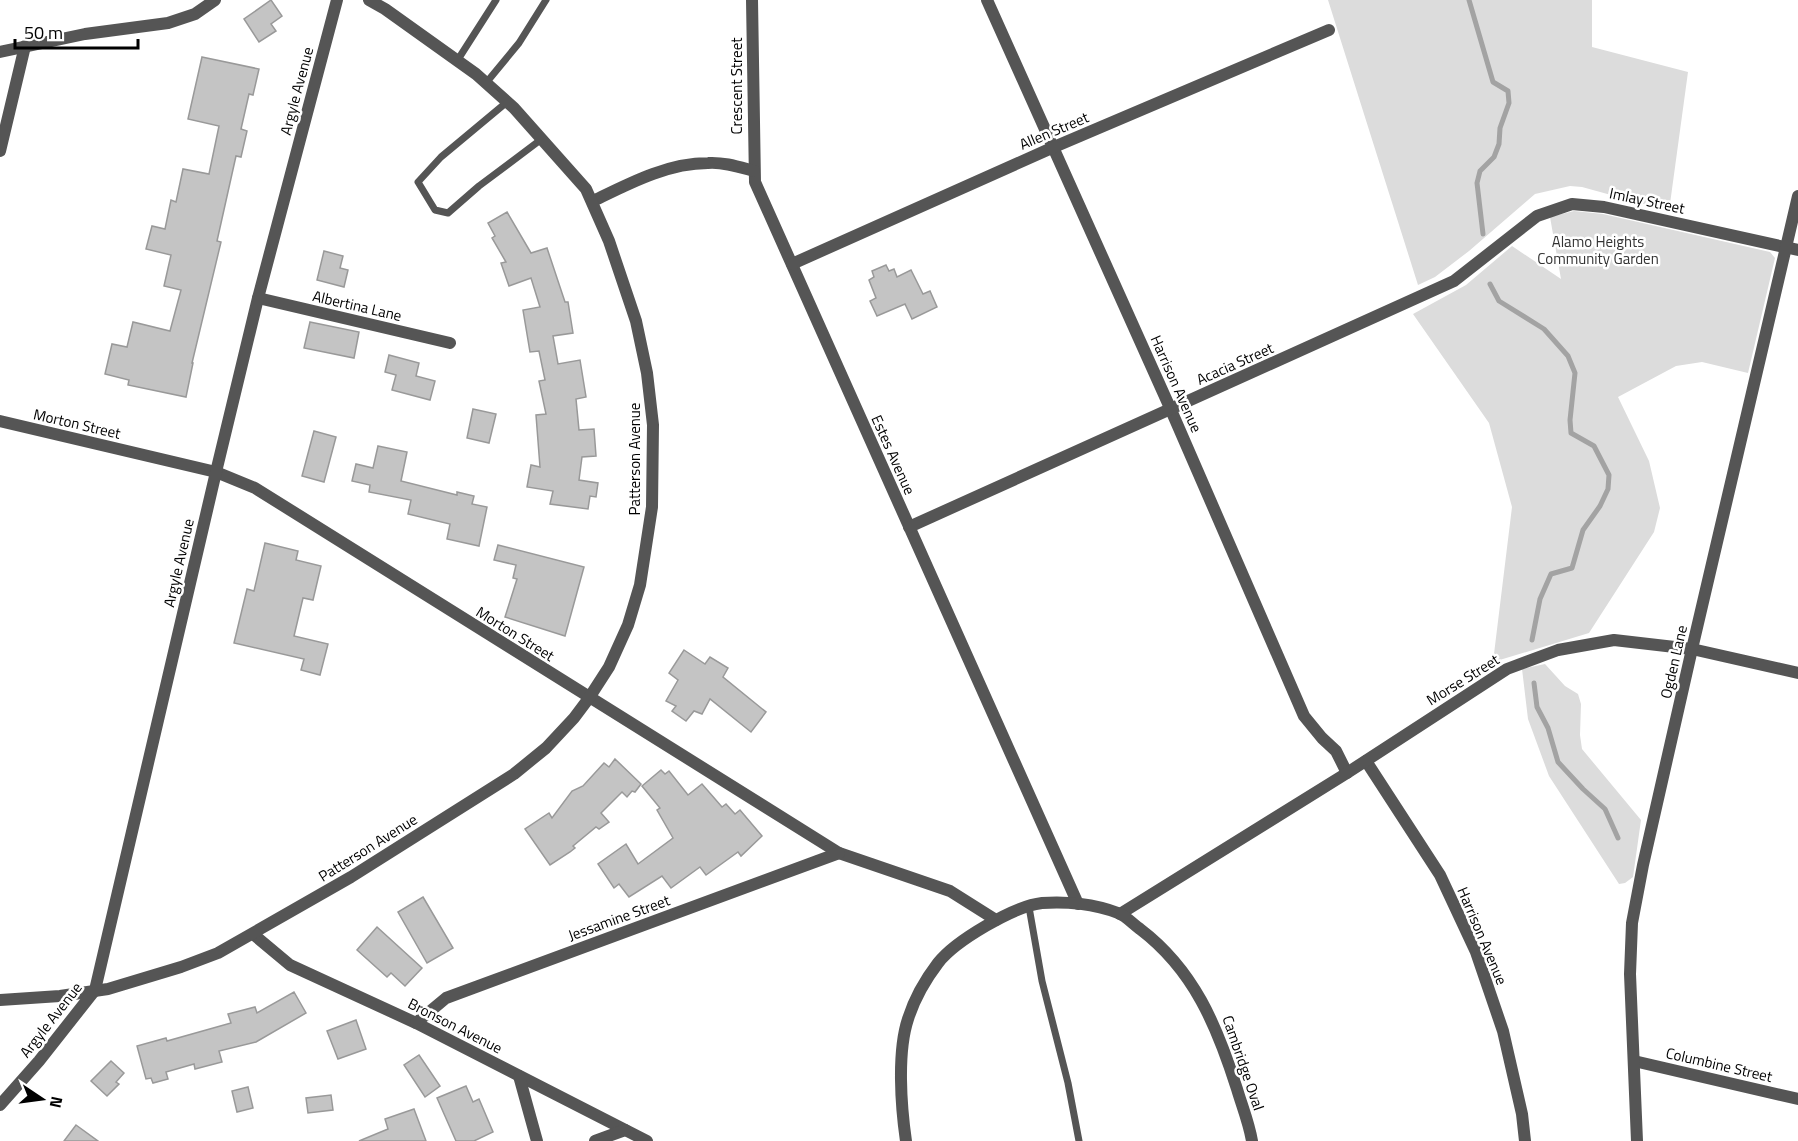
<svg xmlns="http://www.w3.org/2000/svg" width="1798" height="1141" viewBox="0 0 1798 1141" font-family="'Titillium Web',sans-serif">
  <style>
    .green { fill: #dcdcdc }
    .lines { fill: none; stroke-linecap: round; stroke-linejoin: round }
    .stream { stroke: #a3a3a3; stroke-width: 5 }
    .building { fill: #c4c4c4; stroke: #999; stroke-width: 1.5 }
    .service { stroke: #555; stroke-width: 7 }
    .minor { stroke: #555; stroke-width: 12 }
    .labels { text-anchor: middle; stroke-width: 5; stroke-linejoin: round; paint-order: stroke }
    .street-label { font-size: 15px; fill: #000; stroke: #fff }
    .park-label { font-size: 15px; fill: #333; stroke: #fff }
  </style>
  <rect width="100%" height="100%" fill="#fff"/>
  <g class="green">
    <polygon points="1328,0 1592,0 1592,47 1688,72 1669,211 1582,187 1570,186 1535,194 1469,251 1435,277 1418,285"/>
    <polygon points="1574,211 1603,214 1770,252 1775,258 1748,373 1702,362 1676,366 1618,397 1649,461 1660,508 1654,532 1589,633 1493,662 1512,507 1489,423 1413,314 1466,285 1512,246 1561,279 1550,217"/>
    <polygon points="1545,664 1565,686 1578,694 1581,704 1580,735 1582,749 1641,820 1633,877 1625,883 1619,884 1549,776 1528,719 1522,669"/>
  </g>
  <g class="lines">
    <g class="stream">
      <polyline points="1469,0 1493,82 1508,91 1509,103 1500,128 1499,144 1494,157 1480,171 1477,183 1483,234"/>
      <polyline points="1490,284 1499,301 1544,329 1568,356 1575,373 1570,420 1571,433 1594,446 1609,475 1608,489 1600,506 1583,530 1572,568 1551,574 1540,599 1532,640"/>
      <polyline points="1534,683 1537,707 1548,728 1558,762 1583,789 1605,809 1618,838"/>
    </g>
  </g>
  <g class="building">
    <polygon points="271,0 282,16 271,24 276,31 259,42 244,19"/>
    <polygon points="202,57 259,69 253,95 249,94 241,129 247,131 241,157 236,156 217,241 221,242 192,363 193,363 186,397 128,385 129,380 105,374 112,344 127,347 133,322 170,331 181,290 164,286 171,255 146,249 152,226 165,229 171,200 176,202 183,169 209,174 219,126 188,119"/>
    <polygon points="507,212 531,253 547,248 565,302 568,302 573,333 553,336 558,364 580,360 586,397 576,399 579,430 594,429 596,456 582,457 579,480 598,483 596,497 590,496 588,509 550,504 553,491 527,487 531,465 540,467 536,415 546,414 539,381 545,380 539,351 530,352 523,310 540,307 531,278 509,286 501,263 506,262 492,238 495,236 488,223"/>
    <polygon points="324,251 343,256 340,268 348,270 344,287 317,280"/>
    <polygon points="886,265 889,271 894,269 897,277 911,270 923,294 930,291 937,307 912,319 905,304 877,316 870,301 876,298 869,280 874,277 872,271"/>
    <polygon points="310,322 359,332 354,358 304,348"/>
    <polygon points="389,355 419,363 416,376 435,381 430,400 392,390 396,375 385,372"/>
    <polygon points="473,409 496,414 489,443 467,438"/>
    <polygon points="314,431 336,437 324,482 302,476"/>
    <polygon points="378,446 407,452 401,481 457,495 457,492 474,496 472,504 487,507 479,546 447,539 450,524 408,514 411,500 369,492 370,485 352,481 356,464 373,468"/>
    <polygon points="265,543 298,551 296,560 321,566 313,600 303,598 294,636 328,644 320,675 301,670 304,659 234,643 247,589 254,591"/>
    <polygon points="498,545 584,567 565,636 505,617 517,579 513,578 516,565 494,560"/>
    <polygon points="684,650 705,664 710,657 728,668 723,677 766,712 751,732 710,699 702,714 694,711 686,721 672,711 676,706 666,701 678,680 669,673"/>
    <polygon points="615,759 641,784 635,792 632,791 627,797 622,792 601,813 609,822 599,829 596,827 573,846 575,848 570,852 550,865 525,829 549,813 552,818 572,791 583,786 604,763 609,767"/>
    <polygon points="661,770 665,774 669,771 688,795 702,784 722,807 726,804 735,814 740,810 762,836 741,856 738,852 706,875 700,867 671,888 662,876 629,897 619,884 614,888 598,864 626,844 638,864 673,838 657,810 660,808 642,786"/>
    <polygon points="423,897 453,948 427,963 398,912"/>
    <polygon points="377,927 422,968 405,986 391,973 387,977 357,950"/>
    <polygon points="294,992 306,1013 256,1042 219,1051 222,1062 195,1069 194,1064 166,1072 168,1079 153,1083 151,1078 146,1079 137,1046 166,1038 167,1041 231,1023 228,1014 255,1007 257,1013"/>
    <polygon points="356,1020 366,1049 338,1059 327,1031"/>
    <polygon points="419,1055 440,1086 425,1097 404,1065"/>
    <polygon points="111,1061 124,1073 116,1082 119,1084 107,1096 91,1081"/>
    <polygon points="466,1086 473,1102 479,1099 493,1132 474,1141 456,1141 437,1098"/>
    <polygon points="248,1087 253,1108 237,1112 232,1091"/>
    <polygon points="331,1095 333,1110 308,1113 306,1098"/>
    <polygon points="414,1109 426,1141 359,1141 388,1129 385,1119"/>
    <polygon points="76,1125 98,1141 64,1141"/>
  </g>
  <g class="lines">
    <g class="service">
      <polyline points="457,61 496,0"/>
      <polyline points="486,83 519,43 546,0"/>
      <polyline points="507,102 441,157 418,182 435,210 448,213 479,186 543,138"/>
      <polyline points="1029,907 1042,981 1068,1083 1079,1141"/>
    </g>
    <g class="minor">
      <polyline points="752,0 755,182 1078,904"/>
      <polyline points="987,0 1171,410 1304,716 1322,738 1336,751 1347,773"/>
      <polyline points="0,52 85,34 168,23 195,14 215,0"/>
      <polyline points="0,151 25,46"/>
      <path d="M 593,201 C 628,184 667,163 708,163 C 724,162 739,167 754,171"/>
      <polyline points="792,264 1054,147 1329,30"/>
      <polyline points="258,298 450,343"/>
      <polyline points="0,421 216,472 255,488 839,853 950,891 996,920"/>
      <polyline points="909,527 1454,281 1537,216 1572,204 1604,207 1798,250"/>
      <polyline points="1366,761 1440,875 1476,952 1503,1031 1522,1114 1525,1141"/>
      <polyline points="1120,914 1347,773 1507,669 1558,650 1614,640 1692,649 1798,673"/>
      <polyline points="253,934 290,965 416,1023 647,1141"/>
      <polyline points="0,1000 60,996 108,989 181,967 218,953 351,877 514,774 546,748 574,718 589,698 609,667 628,625 640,585 652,507 653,425 647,373 636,321 609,241 586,189 514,108 476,74 385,9 369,0"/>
      <polyline points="416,1023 446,998 839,853"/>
      <polyline points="1634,1061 1798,1099"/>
      <polyline points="519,1076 537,1141"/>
      <polyline points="0,1105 39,1061 95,990 216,472 258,298 337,0"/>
      <polyline points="595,1141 625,1130"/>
      <path d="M 906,1141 C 901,1107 897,1052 908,1019 C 914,1000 925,980 938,963 C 955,941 1014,906 1042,903 C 1066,901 1095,904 1118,913 C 1126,916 1133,924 1140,929 C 1194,970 1217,1026 1237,1089 C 1242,1106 1249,1123 1252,1141"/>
      <polyline points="1637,1141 1630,974 1632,923 1643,865 1692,649 1798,196"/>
    </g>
  </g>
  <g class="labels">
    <g class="street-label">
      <text transform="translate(737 86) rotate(-90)" y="5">Crescent Street</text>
      <text transform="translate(297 91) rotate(-75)" y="5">Argyle Avenue</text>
      <text transform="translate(1054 131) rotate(-23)" y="5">Allen Street</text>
      <text transform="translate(1647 201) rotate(12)" y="5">Imlay Street</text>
      <text transform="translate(357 306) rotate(13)" y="5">Albertina Lane</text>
      <text transform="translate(1235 364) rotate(-24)" y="5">Acacia Street</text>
      <text transform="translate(1176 384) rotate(66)" y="5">Harrison Avenue</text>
      <text transform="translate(77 424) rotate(13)" y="5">Morton Street</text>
      <text transform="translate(893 455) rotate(66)" y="5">Estes Avenue</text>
      <text transform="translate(635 459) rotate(-90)" y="5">Patterson Avenue</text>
      <text transform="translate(179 563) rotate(-77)" y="5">Argyle Avenue</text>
      <text transform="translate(515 634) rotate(32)" y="5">Morton Street</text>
      <text transform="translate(1674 662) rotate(-77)" y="5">Ogden Lane</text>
      <text transform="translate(1463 680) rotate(-32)" y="5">Morse Street</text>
      <text transform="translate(368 848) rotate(-32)" y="5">Patterson Avenue</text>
      <text transform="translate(619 918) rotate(-20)" y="5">Jessamine Street</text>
      <text transform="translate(1482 936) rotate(67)" y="5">Harrison Avenue</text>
      <text transform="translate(51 1020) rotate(-52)" y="5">Argyle Avenue</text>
      <text transform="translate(455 1026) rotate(27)" y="5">Bronson Avenue</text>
      <text transform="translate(1243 1063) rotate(71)" y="5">Cambridge Oval</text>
      <text transform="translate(1719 1065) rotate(13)" y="5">Columbine Street</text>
    </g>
    <g class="park-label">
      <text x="1598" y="247">Alamo Heights<tspan x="1598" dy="17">Community Garden</tspan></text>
    </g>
  </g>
  <g transform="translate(42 1099) rotate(103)" stroke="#ffffff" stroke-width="4.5" paint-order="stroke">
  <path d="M0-4.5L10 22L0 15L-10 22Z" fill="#000000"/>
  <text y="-9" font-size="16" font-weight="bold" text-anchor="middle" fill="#000000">N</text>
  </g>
  <path d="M15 39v9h123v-9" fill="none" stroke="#000000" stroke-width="3"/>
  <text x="24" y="39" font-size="18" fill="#000000" stroke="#ffffff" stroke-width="4.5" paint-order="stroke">50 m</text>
</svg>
